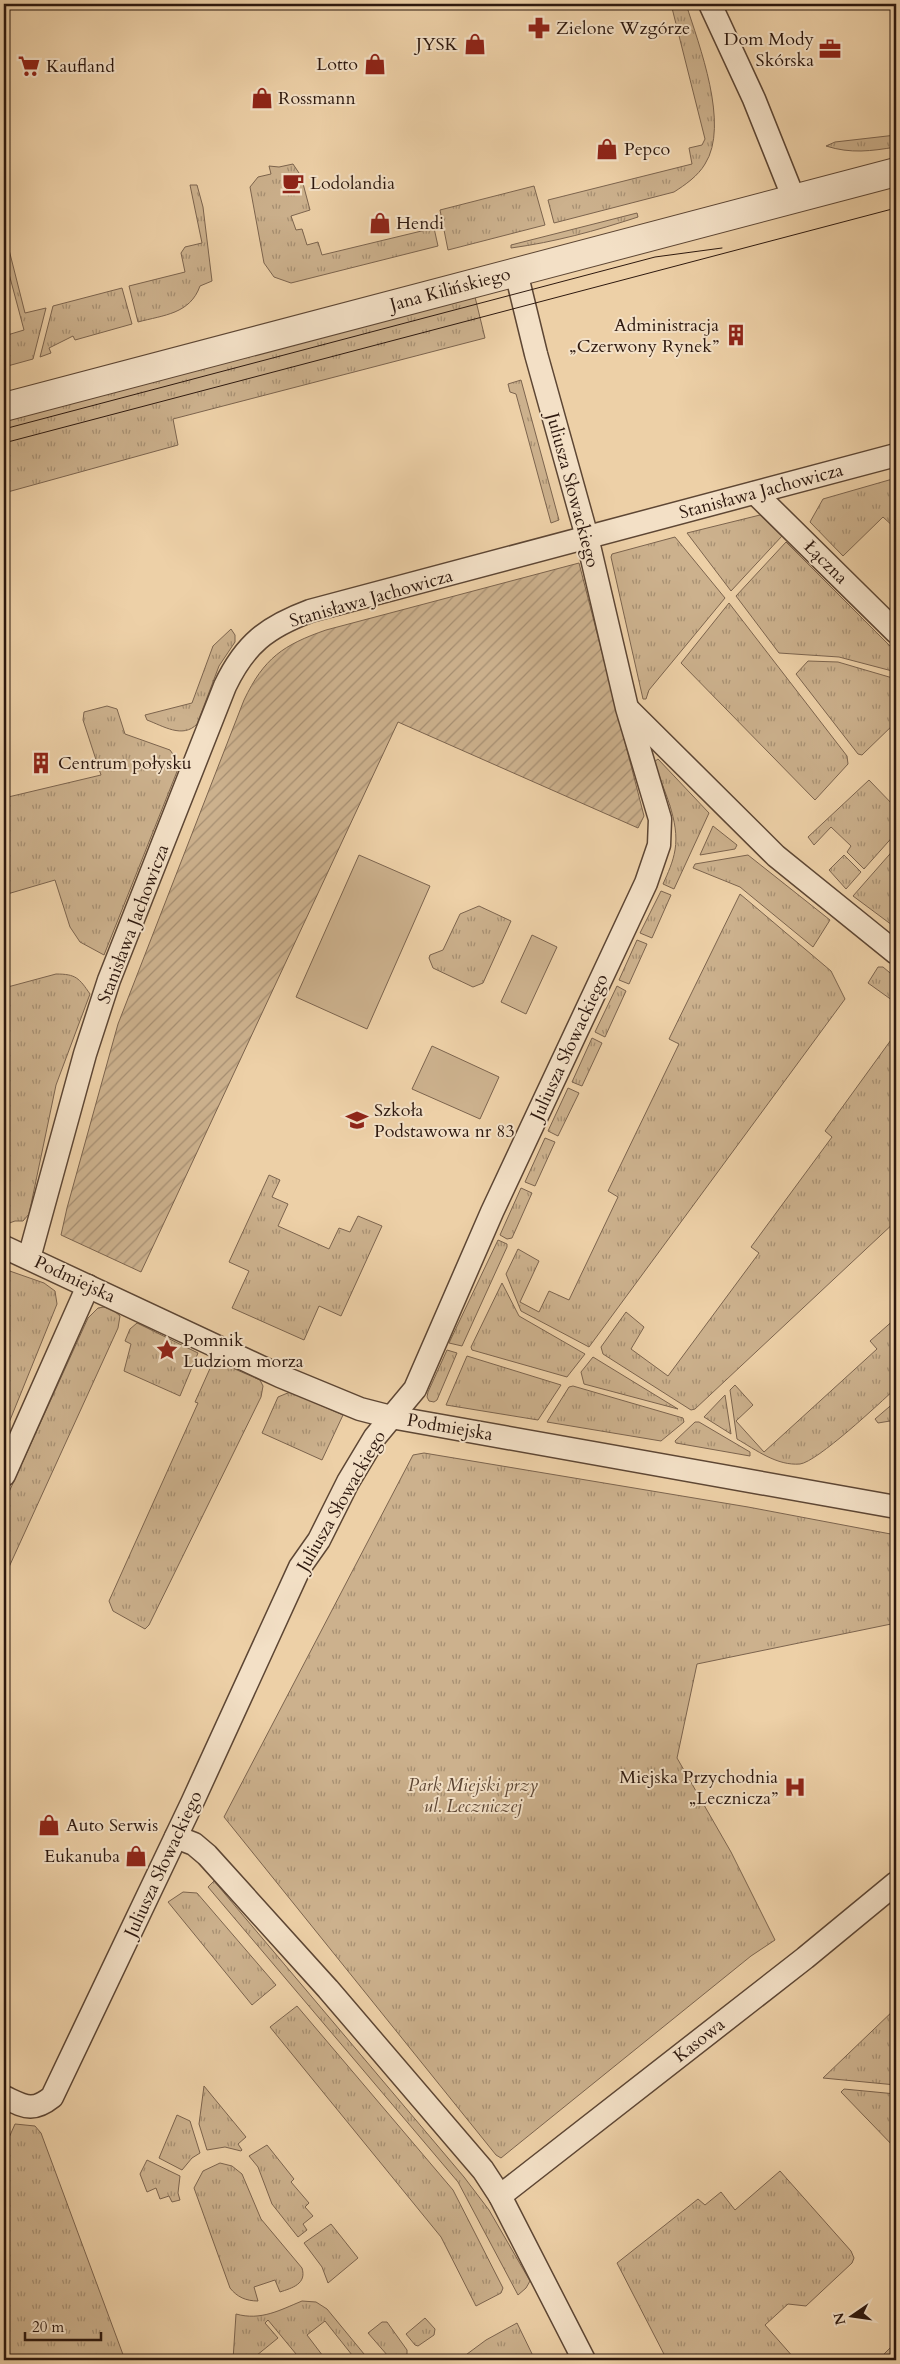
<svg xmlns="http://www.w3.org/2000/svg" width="900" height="2364" viewBox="0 0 900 2364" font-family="Cardo,serif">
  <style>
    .grass { fill: url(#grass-tufts); stroke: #7c644e }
    .garden { fill: url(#garden-furrows); stroke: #7c644e }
    .pitch { fill: #ccb18d; stroke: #7c644e }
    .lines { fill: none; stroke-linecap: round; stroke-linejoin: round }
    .minor-casing { stroke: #5d4634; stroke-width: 25 }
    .tertiary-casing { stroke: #5d4634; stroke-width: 30 }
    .minor { stroke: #f3e0c6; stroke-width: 22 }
    .tertiary { stroke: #f3e0c6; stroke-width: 28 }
    .tram { stroke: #2d180e; stroke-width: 1 }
    .labels { text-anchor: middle; stroke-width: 4; stroke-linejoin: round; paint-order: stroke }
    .poi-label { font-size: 18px; fill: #2d180e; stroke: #f3e0c6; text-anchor: start }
    .street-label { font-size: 18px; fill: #2d180e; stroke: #f3e0c6 }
    .park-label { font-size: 18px; font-style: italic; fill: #5d4634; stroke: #f3e0c6 }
  </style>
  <defs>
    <pattern id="grass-tufts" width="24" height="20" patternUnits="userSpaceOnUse" patternTransform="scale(1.25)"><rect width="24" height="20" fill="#ccb18d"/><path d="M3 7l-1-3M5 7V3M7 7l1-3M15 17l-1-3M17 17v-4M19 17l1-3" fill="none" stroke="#a68f72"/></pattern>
    <pattern id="garden-furrows" width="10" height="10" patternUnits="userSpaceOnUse" patternTransform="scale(1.25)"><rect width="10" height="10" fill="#ccb18d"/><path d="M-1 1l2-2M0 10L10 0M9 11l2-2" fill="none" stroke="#a68f72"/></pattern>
  </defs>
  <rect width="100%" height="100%" fill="#edd0a7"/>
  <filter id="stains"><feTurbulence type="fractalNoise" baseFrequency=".004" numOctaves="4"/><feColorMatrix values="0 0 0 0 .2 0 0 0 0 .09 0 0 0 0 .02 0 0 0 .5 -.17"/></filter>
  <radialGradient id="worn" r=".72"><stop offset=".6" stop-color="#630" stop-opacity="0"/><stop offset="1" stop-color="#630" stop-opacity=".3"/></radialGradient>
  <g class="grass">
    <path d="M 671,4 L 686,4 C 699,45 730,125 705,164 C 698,176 685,185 674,192 L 554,223 L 548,200 L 692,164 L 689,148 L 702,145 L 705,139 Z"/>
    <path d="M 896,135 L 896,147 C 871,151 851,154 826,146 L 835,142 Z"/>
    <polygon points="293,164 301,176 310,210 291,216 296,230 302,229 307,245 318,242 322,255 434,228 438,246 291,283 274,277 264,263 250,187 258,177 271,174 269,166 279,167"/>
    <path d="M 190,185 L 197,185 L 203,207 L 212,281 L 200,286 C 190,314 164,315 138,322 L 129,286 L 185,272 L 181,253 L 185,247 L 202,243 Z"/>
    <polygon points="534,186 545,225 448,250 440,210"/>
    <path d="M 637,213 L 638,217 C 595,231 555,242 511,248 L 511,245 Z"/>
    <polygon points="4,230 25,313 46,308 33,359 4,367 4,336 24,330 4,255"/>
    <polygon points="122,288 132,324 75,340 73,336 49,348 51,353 40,357 53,306"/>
    <polygon points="475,297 485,338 173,419 178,445 4,493 4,421"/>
    <polygon points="521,380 559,520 551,523 516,394 510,392 508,384"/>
    <polygon points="896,478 896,529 883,517 843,556 810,522 823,499"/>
    <polygon points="760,515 782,536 731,591 687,533"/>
    <polygon points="675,537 725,598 649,690 646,699 643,699 611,557 612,554"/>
    <polygon points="786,542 896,652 896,672 839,657 779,653 736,596"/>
    <polygon points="729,603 847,756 848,764 815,800 681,663"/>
    <path d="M 231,629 L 235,635 L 235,642 L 219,666 L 197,724 C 183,739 163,726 147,720 L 145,715 L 192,703 L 213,646 Z"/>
    <polygon points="808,661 838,662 896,679 896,722 862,755 858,754 796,674"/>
    <polygon points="107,706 117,709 125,734 170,750 180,764 104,955 80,942 70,927 55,880 4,895 4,798 101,775 83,720 84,712"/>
    <path d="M 658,759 L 709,813 L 674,889 L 663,884 C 668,873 673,862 675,850 C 680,821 663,789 654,762 Z"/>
    <polygon points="869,780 896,808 896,833 864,869 847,852 851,846 831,827 814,845 808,837"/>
    <polygon points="713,826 737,845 735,849 700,855"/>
    <polygon points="896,847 896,928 853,896"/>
    <polygon points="748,855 830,920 813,947 740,887 693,868 695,864"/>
    <polygon points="844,855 861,872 846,889 829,870"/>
    <polygon points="661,891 671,895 652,938 640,933"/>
    <polygon points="740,894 831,971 845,999 589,1347 521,1311 506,1274 518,1249 539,1261 520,1302 539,1312 549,1291 569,1300 618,1197 608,1191 679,1044 669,1039"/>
    <polygon points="479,906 511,921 483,983 473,987 433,968 429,958 430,955 443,950 460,914"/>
    <polygon points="637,940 647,944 629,984 619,980"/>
    <polygon points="878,967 883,967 896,978 896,1003 868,983"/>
    <path d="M 56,974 C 76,974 79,978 90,994 L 56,1085 L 29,1214 L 23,1221 L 15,1221 L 4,1225 L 4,988 Z"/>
    <polygon points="617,986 626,991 605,1037 595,1032"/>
    <polygon points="896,1033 896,1221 695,1409 691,1410 603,1354 601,1347 626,1312 644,1327 631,1349 668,1376 759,1253 751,1247 832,1137 825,1131"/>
    <polygon points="592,1038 602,1043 582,1086 572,1082"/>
    <polygon points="568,1088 579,1093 558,1136 548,1131"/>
    <polygon points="545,1138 555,1142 535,1186 525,1182"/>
    <polygon points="269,1175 280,1180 272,1197 288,1204 278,1226 329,1249 339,1228 350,1232 358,1216 382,1226 341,1316 319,1306 304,1340 232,1308 249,1271 229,1262"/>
    <polygon points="521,1188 532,1193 512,1238 507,1239 500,1235"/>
    <polygon points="498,1240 507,1244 507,1247 462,1346 449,1343"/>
    <polygon points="4,1269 44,1283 55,1291 57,1304 4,1435"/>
    <polygon points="502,1283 519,1316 585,1354 567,1377 472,1350 471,1347"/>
    <polygon points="104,1307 113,1310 120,1316 118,1328 4,1578 4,1503 88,1318 98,1308"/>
    <path d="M 896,1318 L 896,1388 C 880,1403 817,1462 800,1464 C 777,1466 756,1450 737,1439 L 730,1390 L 735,1385 L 753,1405 L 736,1421 L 764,1452 L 877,1349 L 870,1341 Z"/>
    <polygon points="137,1323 198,1353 180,1396 124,1371 131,1344 125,1341 130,1329"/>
    <polygon points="447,1350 457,1353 437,1400 434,1402 429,1401 427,1397 428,1392"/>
    <polygon points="467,1356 561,1385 538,1420 446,1405"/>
    <polygon points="593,1357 678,1409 584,1384 581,1372"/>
    <polygon points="221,1363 260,1380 263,1386 261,1397 149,1625 145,1629 113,1611 109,1601 198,1403 195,1402 212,1364"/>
    <polygon points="573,1386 683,1418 684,1422 661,1441 547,1422 569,1387"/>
    <polygon points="290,1392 343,1415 322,1460 262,1433 278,1397"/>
    <polygon points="725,1395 731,1434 704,1417"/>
    <polygon points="896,1401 896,1420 878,1423 875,1419"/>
    <polygon points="695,1422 699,1422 750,1452 750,1456 676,1443 675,1441"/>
    <polygon points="424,1453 748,1507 896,1535 896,1623 697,1664 677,1758 731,1852 775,1940 751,1956 501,2158 496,2155 224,1817 413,1455"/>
    <polygon points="214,1881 464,2177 489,2210 530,2281 526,2288 518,2295 458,2182 208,1887"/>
    <polygon points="183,1892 197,1893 276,1985 252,2005 168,1902"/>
    <polygon points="297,2006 453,2190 503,2288 501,2293 476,2306 441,2237 270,2027"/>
    <polygon points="896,2008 896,2085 823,2078"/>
    <polygon points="204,2086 246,2137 238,2144 242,2150 241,2151 225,2147 207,2150 199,2124"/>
    <polygon points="844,2089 896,2094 896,2149 841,2092"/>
    <polygon points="177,2115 190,2121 200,2153 192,2158 182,2170 159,2158"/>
    <polygon points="15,2124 35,2126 41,2133 125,2360 4,2360 4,2149"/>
    <polygon points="267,2145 294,2179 291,2182 309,2203 305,2207 313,2216 303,2224 307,2230 298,2237 272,2204 258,2167 249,2156"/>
    <polygon points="147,2160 180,2176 178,2193 180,2200 172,2202 169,2196 160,2199 156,2188 147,2192 140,2174"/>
    <path d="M 220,2163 L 232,2166 L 242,2174 L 261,2219 L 302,2268 C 307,2284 292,2288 280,2292 L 275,2280 L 254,2287 L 258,2301 C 246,2301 237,2297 230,2288 L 194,2188 L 203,2171 Z"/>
    <polygon points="780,2171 851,2251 854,2258 852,2263 806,2306 788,2304 765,2325 794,2358 791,2360 667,2360 617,2263 698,2199 705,2205 721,2192 735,2210"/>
    <polygon points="331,2224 358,2258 328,2283 322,2267 304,2243"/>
    <path d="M 302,2301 L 316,2302 L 327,2309 L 369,2360 L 356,2360 L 325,2321 L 307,2335 L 326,2360 L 301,2360 L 268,2320 L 265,2323 L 278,2338 L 251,2360 L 233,2360 L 236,2314 C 261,2321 280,2310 302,2301 Z"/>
    <polygon points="425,2318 435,2329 434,2335 418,2346 415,2345 406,2334"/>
    <polygon points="382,2322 387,2322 407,2350 407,2354 398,2360 388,2356 368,2333"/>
    <polygon points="517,2323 535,2360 459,2360 486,2340"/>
    <polygon points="896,2342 896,2360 878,2360"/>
  </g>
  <path class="garden" d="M 579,563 L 644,816 L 638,828 L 398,722 L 141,1272 L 61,1235 L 67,1208 L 118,1024 L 244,700 C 264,658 283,645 326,630 Z"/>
  <g class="pitch">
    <polygon points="359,855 430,886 367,1029 296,997"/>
    <polygon points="532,935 557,947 526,1014 501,1002"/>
    <polygon points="432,1046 499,1077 480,1119 412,1089"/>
  </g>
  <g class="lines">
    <g class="minor-casing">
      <g id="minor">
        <polyline points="710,4 754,99 794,199"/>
        <polyline points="755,493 896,632"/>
        <polyline points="629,710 776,856 896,953"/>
        <polyline points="4,1247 280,1376 360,1409 391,1417 896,1507"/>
        <path d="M 29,1258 L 85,1054 L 109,980 L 225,686 C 245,644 267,627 310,611 L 896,455"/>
        <polyline points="4,1475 88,1286"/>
        <polyline points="176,1837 194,1844 207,1855 328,1989 483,2170 500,2196 584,2360"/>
        <path d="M 4,2097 C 24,2106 32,2113 52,2097 L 192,1803 L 300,1567 L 319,1540 L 348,1482 L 375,1437 L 415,1389 L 492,1212 L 646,883 L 659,845 L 660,819 L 627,708 L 587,537 L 536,354 L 516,272"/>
        <polyline points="500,2196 805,1958 896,1883"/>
      </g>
    </g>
    <g class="tertiary-casing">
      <polyline id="tertiary" points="4,407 896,172"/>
    </g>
    <use href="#minor" class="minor"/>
    <use href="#tertiary" class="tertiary"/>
    <g class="tram">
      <polyline points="4,429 655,257 722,248"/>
      <polyline points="4,443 896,208"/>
    </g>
  </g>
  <defs>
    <g id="pharmacy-bare" transform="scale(1.725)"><path d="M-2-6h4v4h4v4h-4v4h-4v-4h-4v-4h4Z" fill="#8f2418" stroke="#f3e0c6" stroke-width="2.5" paint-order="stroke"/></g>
    <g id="shop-bare" transform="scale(1.725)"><path d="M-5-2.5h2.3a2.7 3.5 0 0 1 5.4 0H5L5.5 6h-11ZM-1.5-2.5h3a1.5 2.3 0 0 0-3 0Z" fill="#8f2418" stroke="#f3e0c6" stroke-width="2.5" paint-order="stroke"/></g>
    <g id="office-bare" transform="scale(1.725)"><path d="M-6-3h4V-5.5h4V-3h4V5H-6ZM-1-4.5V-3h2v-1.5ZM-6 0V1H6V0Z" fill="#8f2418" stroke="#f3e0c6" stroke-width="2.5" paint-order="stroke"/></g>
    <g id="supermarket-bare" transform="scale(1.725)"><path d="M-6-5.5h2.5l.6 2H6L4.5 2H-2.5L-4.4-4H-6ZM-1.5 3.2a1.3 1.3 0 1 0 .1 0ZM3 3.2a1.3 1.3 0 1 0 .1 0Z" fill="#8f2418" stroke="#f3e0c6" stroke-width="2.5" paint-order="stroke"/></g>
    <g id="cafe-bare" transform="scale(1.725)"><path d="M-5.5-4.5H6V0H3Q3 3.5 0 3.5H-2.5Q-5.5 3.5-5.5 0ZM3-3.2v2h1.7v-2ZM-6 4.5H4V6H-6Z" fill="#8f2418" stroke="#f3e0c6" stroke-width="2.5" paint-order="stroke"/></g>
    <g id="building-bare" transform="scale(1.725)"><path d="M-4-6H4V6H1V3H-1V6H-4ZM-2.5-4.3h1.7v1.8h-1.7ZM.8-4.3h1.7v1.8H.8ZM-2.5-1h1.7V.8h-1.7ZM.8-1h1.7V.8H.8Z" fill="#8f2418" stroke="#f3e0c6" stroke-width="2.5" paint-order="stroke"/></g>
    <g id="school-bare" transform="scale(1.725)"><path d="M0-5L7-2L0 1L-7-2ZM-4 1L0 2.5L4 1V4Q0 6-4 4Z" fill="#8f2418" stroke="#f3e0c6" stroke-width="2.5" paint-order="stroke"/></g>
    <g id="sight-bare" transform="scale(1.725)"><path d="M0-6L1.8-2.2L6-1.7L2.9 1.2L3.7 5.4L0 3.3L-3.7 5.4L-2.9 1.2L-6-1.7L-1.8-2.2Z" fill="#8f2418" stroke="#f3e0c6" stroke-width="2.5" paint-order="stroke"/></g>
    <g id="hospital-bare" transform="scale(1.725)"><path d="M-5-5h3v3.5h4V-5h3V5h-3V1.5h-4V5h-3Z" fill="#8f2418" stroke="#f3e0c6" stroke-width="2.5" paint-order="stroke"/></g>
  </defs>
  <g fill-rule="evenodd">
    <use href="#pharmacy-bare" x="539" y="28"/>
    <use href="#shop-bare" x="475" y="44"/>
    <use href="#office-bare" x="830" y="49"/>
    <use href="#shop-bare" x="375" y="64"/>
    <use href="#supermarket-bare" x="29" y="66"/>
    <use href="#shop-bare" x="262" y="98"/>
    <use href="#shop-bare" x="607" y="149"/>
    <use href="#cafe-bare" x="293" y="183"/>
    <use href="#shop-bare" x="380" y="223"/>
    <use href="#building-bare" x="736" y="335"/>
    <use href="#building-bare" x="41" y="763"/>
    <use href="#school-bare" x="357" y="1120"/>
    <use href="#sight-bare" x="167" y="1350"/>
    <use href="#hospital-bare" x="795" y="1787"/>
    <use href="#shop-bare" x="49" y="1825"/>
    <use href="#shop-bare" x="136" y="1856"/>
  </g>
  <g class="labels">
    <g class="poi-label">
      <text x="556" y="34">Zielone Wzgórze</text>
      <text x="814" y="45" text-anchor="end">Dom Mody<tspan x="814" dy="21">Skórska</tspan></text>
      <text x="458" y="50" text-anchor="end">JYSK</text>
      <text x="358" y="70" text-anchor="end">Lotto</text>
      <text x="46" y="72">Kaufland</text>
      <text x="278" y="104">Rossmann</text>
      <text x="624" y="155">Pepco</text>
      <text x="310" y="189">Lodolandia</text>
      <text x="396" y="229">Hendi</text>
      <text x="719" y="331" text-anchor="end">Administracja<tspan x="719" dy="21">„Czerwony Rynek”</tspan></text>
      <text x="58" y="769">Centrum połysku</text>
      <text x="374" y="1116">Szkoła<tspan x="374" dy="21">Podstawowa nr 83</tspan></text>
      <text x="183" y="1346">Pomnik<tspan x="183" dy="21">Ludziom morza</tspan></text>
      <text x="778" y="1783" text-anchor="end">Miejska Przychodnia<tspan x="778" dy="21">„Lecznicza”</tspan></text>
      <text x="66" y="1831">Auto Serwis</text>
      <text x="120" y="1862" text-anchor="end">Eukanuba</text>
    </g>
    <g class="street-label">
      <text transform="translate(450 289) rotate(-15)" y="6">Jana Kilińskiego</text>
      <text transform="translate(573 490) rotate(75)" y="6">Juliusza Słowackiego</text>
      <text transform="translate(761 491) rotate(-15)" y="6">Stanisława Jachowicza</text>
      <text transform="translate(826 562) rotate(45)" y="6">Łączna</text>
      <text transform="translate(371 598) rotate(-16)" y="6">Stanisława Jachowicza</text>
      <text transform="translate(133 924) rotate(-69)" y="6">Stanisława Jachowicza</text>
      <text transform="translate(569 1047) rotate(-65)" y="6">Juliusza Słowackiego</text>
      <text transform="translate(75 1279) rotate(25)" y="6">Podmiejska</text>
      <text transform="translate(450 1427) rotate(10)" y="6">Podmiejska</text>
      <text transform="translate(341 1501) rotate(-60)" y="6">Juliusza Słowackiego</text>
      <text transform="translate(163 1864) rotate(-65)" y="6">Juliusza Słowackiego</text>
      <text transform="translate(699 2040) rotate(-38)" y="6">Kasowa</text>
    </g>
    <g class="park-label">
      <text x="473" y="1791">Park Miejski przy<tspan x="473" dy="21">ul. Leczniczej</tspan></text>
    </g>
  </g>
  <rect width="900" height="2364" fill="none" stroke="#edd0a7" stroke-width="20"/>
  <rect x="5" y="5" width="890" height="2354" fill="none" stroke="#2d180e" stroke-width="2.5"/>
  <rect x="10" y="10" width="880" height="2344" fill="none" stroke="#2d180e"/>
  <g transform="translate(852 2316) rotate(257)" stroke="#f3e0c6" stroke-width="4" paint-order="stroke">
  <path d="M0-4L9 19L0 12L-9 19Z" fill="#2d180e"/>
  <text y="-8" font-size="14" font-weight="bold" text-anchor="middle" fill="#2d180e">N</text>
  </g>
  <path d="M25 2332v8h76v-8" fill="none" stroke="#2d180e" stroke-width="2.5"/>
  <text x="32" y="2332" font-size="15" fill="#2d180e" stroke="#f3e0c6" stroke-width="4" paint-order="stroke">20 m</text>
  <rect width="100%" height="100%" filter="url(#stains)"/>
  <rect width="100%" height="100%" fill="url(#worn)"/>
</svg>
